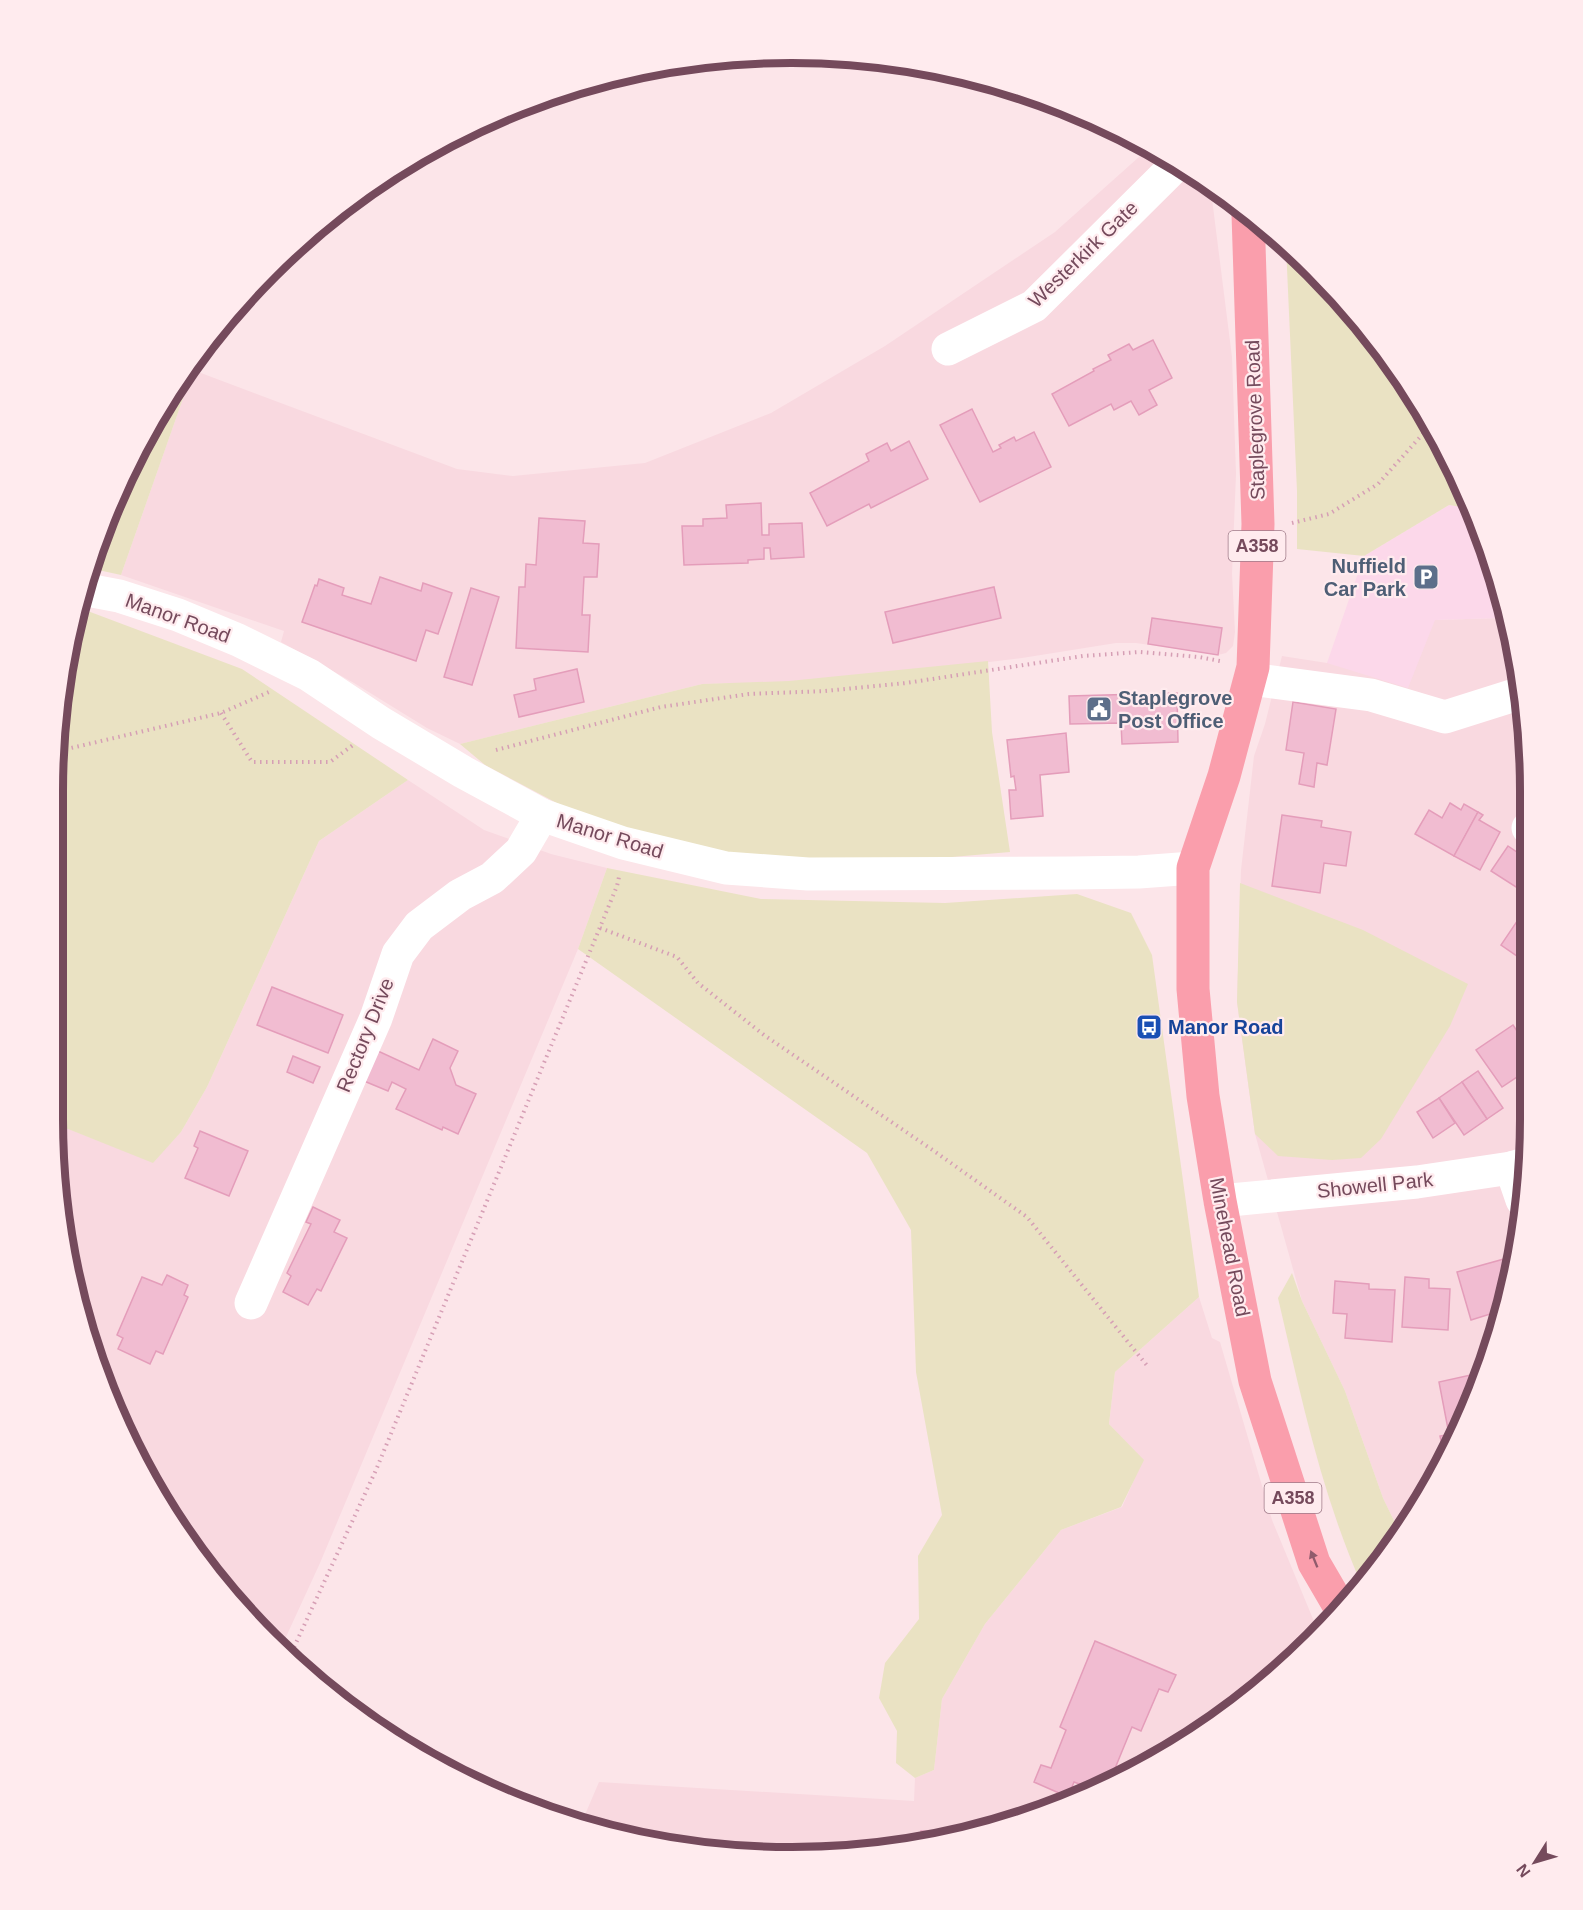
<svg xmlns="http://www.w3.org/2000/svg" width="1583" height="1910" font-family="Arial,sans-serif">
	<rect width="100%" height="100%" fill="#fce5e9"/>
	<g fill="#f9d9e0">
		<polygon points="1149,148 1202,177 1210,183 1232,357 1236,474 1232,574 1235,632 1233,646 1226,653 1218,655 1136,643 1116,643 1022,658 883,675 857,675 789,682 702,684 460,744 427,728 354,683 281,642 284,631 121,575 193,370 457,469 513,476 645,463 771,413 885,346 1055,232"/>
		<polygon points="1501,618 1511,628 1516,647 1530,791 1529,1167 1491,1356 1432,1488 1400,1533 1383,1498 1345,1391 1302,1301 1255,1134 1237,1002 1241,870 1254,756 1265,724 1282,656 1327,663 1435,620"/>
		<polygon points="408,780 484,830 551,854 607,868 578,949 320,1563 280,1650 269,1641 151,1488 78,1309 53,1123 153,1162 181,1132 207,1087 319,841"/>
		<polygon points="1199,1297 1212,1338 1220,1342 1272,1520 1318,1631 1202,1733 1075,1801 935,1843 743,1856 581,1824 599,1782 914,1801 915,1778 934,1770 942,1699 985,1624 1061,1530 1122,1507 1143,1460 1109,1424 1115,1372"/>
	</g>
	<polygon fill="#fcd8ea" points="1449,505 1474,509 1511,628 1501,618 1435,620 1408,688 1327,663 1364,556"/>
	<g fill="#eae2c3">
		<polygon points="1286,246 1314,269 1406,381 1474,509 1449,505 1364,556 1297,549 1297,491"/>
		<polygon points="187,368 193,370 121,575 89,568 109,508 177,381"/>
		<polygon points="77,607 242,669 408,780 319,841 207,1087 181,1132 153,1163 53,1123 54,743"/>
		<polygon points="988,661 992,732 1010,852 871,864 742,858 647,836 570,810 485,765 460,744 702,684 789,681"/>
		<polygon points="607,868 761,899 945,903 1077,894 1131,913 1152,955 1199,1297 1115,1372 1109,1424 1144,1460 1121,1507 1061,1530 985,1624 942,1699 934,1770 915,1778 896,1763 897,1731 879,1698 885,1663 919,1619 918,1556 942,1515 916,1372 911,1230 867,1153 578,949"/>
		<polygon points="1240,883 1363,930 1468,984 1450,1026 1381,1139 1361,1158 1332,1160 1278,1156 1255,1134 1237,1002"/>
		<path d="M 1292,1273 L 1302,1301 L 1345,1391 L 1383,1498 L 1400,1533 L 1362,1585 C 1322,1497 1300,1392 1278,1298 Z"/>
	</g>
	<g fill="#f1bcd1" stroke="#e49dba" stroke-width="1.5">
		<polygon points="1153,340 1172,378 1149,390 1157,405 1139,415 1131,401 1114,410 1111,404 1069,426 1052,394 1094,371 1093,369 1111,360 1108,355 1129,344 1133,350"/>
		<polygon points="972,409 993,452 1001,448 999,445 1014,437 1016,441 1034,432 1051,467 980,502 940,425"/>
		<polygon points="909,441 928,479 871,508 869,504 827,526 810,493 869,461 866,454 887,443 891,451"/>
		<polygon points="761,503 762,535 769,535 769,524 802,523 804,557 771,559 770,548 764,548 764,559 748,560 748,563 684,565 682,526 703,526 703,519 727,518 726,505"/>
		<polygon points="539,518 585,521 583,543 599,544 597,577 584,577 582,615 590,615 588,652 516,648 519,587 525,587 526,564 536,565"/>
		<polygon points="380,577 421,591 423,583 452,593 438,634 426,630 416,661 302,622 315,585 317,586 319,579 344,588 342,595 371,604"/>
		<polygon points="994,587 1001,618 893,643 885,612"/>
		<polygon points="471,588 499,597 472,685 444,677"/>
		<polygon points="1152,618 1222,628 1218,655 1148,644"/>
		<polygon points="577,669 584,702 519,717 514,695 536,690 534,679"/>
		<polygon points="1177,693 1178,742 1122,744 1121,723 1070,724 1069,696"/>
		<polygon points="1293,702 1336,709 1327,765 1317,763 1314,787 1299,784 1304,753 1286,750"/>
		<polygon points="1066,733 1069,772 1040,775 1043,816 1011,819 1009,790 1016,790 1014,776 1011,777 1007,740"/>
		<polygon points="1450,803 1461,810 1464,804 1478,812 1454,856 1415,834 1429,810 1442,818"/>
		<polygon points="1478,812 1483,815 1479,820 1500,832 1480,870 1454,856"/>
		<polygon points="1282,815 1322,821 1321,827 1351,832 1346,866 1324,863 1320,893 1272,886"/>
		<polygon points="1508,846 1530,861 1530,867 1516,887 1491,871"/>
		<polygon points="1526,908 1530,911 1530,965 1501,945"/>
		<polygon points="272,987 343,1015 328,1053 257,1025"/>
		<polygon points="1513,1025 1529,1049 1529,1069 1502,1087 1476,1050"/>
		<polygon points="433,1039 458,1051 450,1068 456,1085 476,1094 458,1134 443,1127 442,1130 396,1109 406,1089 392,1082 388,1091 364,1081 378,1051 419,1070"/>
		<polygon points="293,1056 320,1067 313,1083 287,1072"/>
		<polygon points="1478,1071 1503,1108 1487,1119 1462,1082"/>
		<polygon points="1462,1082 1487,1119 1464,1135 1439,1098"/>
		<polygon points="1439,1098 1455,1123 1433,1138 1417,1112"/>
		<polygon points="200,1131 248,1151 229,1196 185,1178 198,1148 194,1146"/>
		<polygon points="313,1207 340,1220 334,1232 347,1238 321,1291 317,1289 308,1305 283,1292 291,1276 287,1273 311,1224 306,1222"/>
		<polygon points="1504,1259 1506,1265 1510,1264 1500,1311 1471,1320 1457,1272"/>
		<polygon points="167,1275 188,1285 184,1295 188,1297 163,1354 156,1351 150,1364 118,1349 123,1338 117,1335 142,1277 162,1285"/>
		<polygon points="1405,1277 1429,1279 1429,1288 1450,1289 1448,1330 1402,1327"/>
		<polygon points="1335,1281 1369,1284 1369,1289 1395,1290 1392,1342 1345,1338 1347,1314 1333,1313"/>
		<polygon points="1484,1372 1459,1426 1448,1429 1439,1382"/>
		<polygon points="1457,1433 1445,1458 1440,1436"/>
		<polygon points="1095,1641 1176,1675 1168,1692 1159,1689 1141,1731 1132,1727 1109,1783 1095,1790 1074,1782 1068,1797 1034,1782 1041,1765 1051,1768 1066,1730 1060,1727"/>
		<polygon points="921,1831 969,1833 935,1843 920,1844"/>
	</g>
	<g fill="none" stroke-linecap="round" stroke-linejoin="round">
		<g stroke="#d69fb5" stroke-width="4" stroke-dasharray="1.5 4.5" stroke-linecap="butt">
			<polyline points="1292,523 1329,514 1378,484 1430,426"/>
			<polyline points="221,713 252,762 330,762 353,745"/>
			<polyline points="496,750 661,707 749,694 825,691 906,683 1083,656 1140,652 1199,657 1220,661"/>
			<polyline points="54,752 221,713 269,692"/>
			<polyline points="600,928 677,957 698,983 764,1035 934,1151 1027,1217 1149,1368"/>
			<polyline points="289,1658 376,1470 617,886 619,877"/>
		</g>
		<g stroke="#fff" stroke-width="33">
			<polyline points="948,349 1034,306 1177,164"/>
			<polyline points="82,589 119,596 178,615 238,640 309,675 381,723 463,772 542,815 623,843 726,868 808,874 1071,873 1139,872 1193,868"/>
			<polyline points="1250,679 1371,695 1445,717 1521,693"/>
			<polyline points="1528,828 1530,830"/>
			<polyline points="1511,1168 1522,1200"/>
			<polyline points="1220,1201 1417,1182 1511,1168 1529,1163"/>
			<polyline points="251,1303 376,1018 398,954 419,926 460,895 492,878 521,851 542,815"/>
		</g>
		<polyline stroke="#fa9eac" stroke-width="33" points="1248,214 1258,524 1253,667 1224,776 1193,868 1193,989 1203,1096 1220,1201 1255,1381 1314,1563 1342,1611"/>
	</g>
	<defs><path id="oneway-solid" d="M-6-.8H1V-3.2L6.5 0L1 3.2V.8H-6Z" transform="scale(1.5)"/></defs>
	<use fill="#905b6c" href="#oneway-solid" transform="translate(1314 1559) rotate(-112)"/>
	<defs>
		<g id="parking-square" transform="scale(1.35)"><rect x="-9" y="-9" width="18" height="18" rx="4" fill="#5c6f8a" stroke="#ffebee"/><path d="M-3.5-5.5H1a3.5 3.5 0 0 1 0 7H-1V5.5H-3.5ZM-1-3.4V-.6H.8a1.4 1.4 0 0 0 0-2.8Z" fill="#fff"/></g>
		<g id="civic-square" transform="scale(1.35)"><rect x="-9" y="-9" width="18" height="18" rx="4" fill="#5c6f8a" stroke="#ffebee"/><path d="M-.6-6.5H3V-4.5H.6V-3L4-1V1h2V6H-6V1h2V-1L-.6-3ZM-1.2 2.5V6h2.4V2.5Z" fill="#fff"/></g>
		<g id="bus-square" transform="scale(1.35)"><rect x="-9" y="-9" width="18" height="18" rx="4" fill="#1a4fb4" stroke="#ffebee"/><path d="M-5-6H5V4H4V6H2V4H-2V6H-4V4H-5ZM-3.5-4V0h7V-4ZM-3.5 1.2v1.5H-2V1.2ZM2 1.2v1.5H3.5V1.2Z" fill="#fff"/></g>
	</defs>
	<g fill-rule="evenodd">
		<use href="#parking-square" x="1426" y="577"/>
		<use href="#civic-square" x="1099" y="709"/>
		<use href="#bus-square" x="1149" y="1027"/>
	</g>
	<g text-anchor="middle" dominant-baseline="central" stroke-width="4.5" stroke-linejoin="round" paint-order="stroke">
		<g fill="#ffebee" stroke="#9e7a88" stroke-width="1.5">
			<rect x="1228.5" y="531" width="57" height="30" rx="4.5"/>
			<rect x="1264.5" y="1483" width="57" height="30" rx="4.5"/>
		</g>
		<g font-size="18" font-weight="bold" fill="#754a5c">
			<text x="1257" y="546">A358</text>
			<text x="1293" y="1498">A358</text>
		</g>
		<g font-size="20" fill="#754a5c" stroke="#ffebee">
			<text transform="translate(1083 254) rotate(-44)">Westerkirk Gate</text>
			<text transform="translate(1255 420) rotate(-92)">Staplegrove Road</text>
			<text transform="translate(178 618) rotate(20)">Manor Road</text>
			<text transform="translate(610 836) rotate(17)">Manor Road</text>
			<text transform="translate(365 1035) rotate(-68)">Rectory Drive</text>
			<text transform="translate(1375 1185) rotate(-6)">Showell Park</text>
			<text transform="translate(1230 1247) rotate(79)">Minehead Road</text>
		</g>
		<g font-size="20" font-weight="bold" fill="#4e5e75" stroke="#ffebee" text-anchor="end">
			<text x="1406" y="566">Nuffield<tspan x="1406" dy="23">Car Park</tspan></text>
			<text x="1118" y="698" text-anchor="start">Staplegrove<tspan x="1118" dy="23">Post Office</tspan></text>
		</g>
		<g font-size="20" font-weight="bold" fill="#164399" stroke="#ffebee" text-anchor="start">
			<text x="1168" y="1027">Manor Road</text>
		</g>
	</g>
	<path d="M0 0H1583V1910H0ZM791 63H792A728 728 0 0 1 1520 791V1119A728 728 0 0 1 792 1847H791A728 728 0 0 1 63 1119V791A728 728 0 0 1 791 63Z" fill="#ffebee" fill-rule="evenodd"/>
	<path fill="none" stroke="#754a5c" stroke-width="8" d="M791 63H792A728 728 0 0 1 1520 791V1119A728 728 0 0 1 792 1847H791A728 728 0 0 1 63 1119V791A728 728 0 0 1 791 63Z"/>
	<g transform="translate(1535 1862) rotate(233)" stroke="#ffebee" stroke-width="4.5" paint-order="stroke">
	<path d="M0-4.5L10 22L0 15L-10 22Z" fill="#754a5c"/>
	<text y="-9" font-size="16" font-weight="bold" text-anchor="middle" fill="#754a5c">N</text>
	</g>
</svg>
